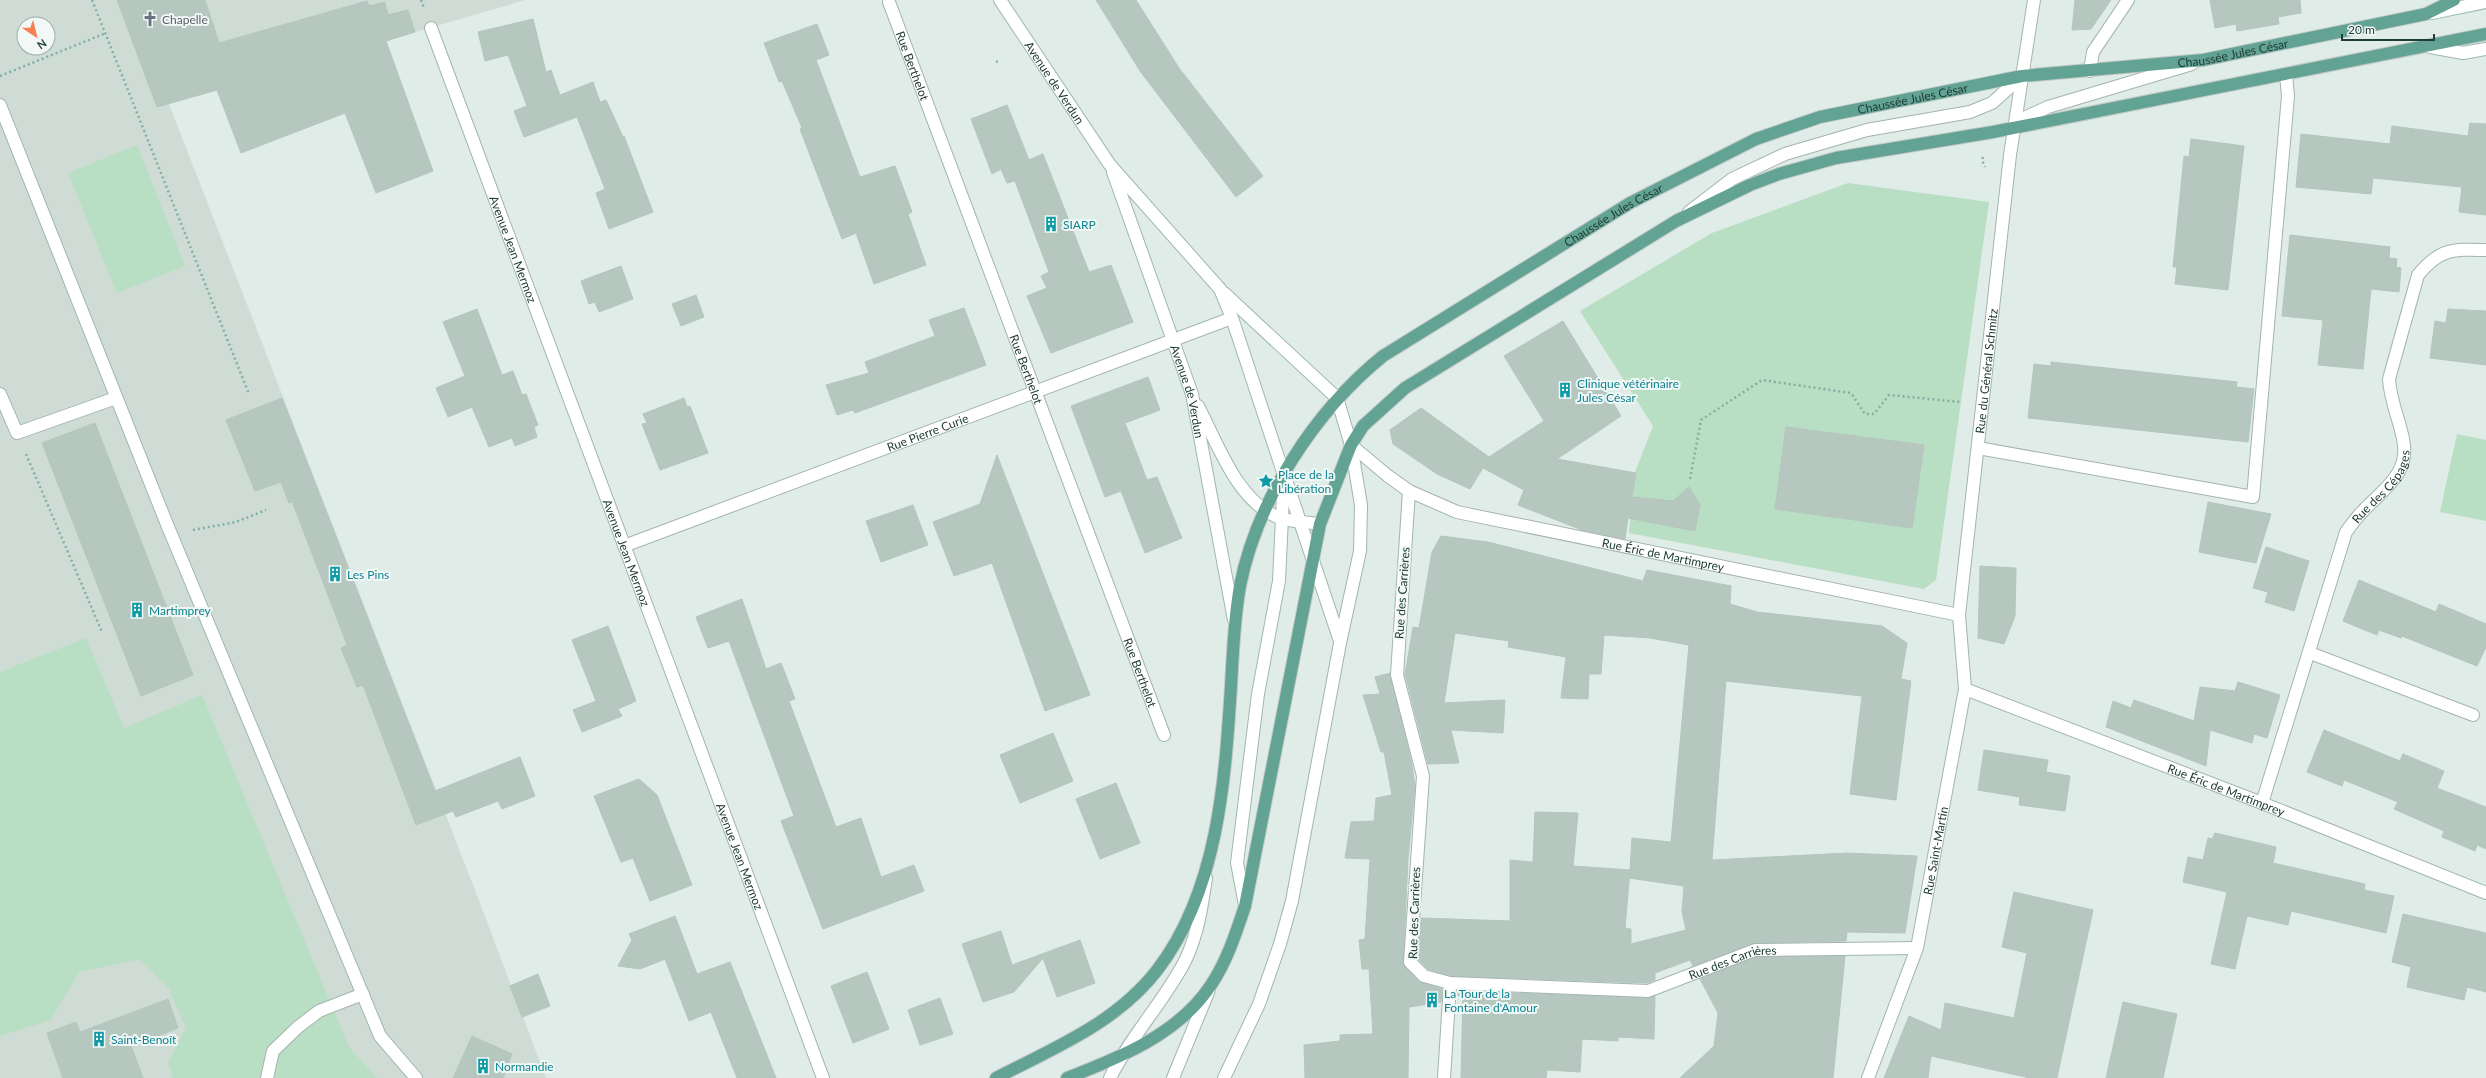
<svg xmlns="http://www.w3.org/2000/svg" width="2486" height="1078" font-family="Lato,sans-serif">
	<rect width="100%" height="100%" fill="#e0ece7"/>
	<path fill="#cfdcd6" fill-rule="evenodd" d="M 0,0 L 525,0 L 169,104 L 475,890 L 546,1078 L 0,1078 ZM 24,24 L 48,24 L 48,48 L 24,48 Z"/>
	<g fill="#b8dec3">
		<polygon points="137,145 185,266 117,293 68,173"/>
		<polygon points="1848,183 1989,202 1936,580 1924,589 1629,533 1635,472 1653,426 1580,311 1712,233"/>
		<polygon points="2457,434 2486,440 2486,521 2440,512"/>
		<polygon points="86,638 124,728 202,695 349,1047 377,1078 173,1078 168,1063 186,1028 169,989 140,959 79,972 51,1020 0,1036 0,672"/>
	</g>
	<g fill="#b6c7c0" stroke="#b3c6be" fill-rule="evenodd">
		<polygon points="117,0 205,0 219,43 367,1 369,6 385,2 388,15 408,10 415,32 386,41 433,171 376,193 345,113 241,153 217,90 157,107"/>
		<polygon points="1096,0 1136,0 1179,68 1263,176 1236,197 1140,71"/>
		<polygon points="2075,0 2111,0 2091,29 2072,30"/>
		<polygon points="2210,0 2300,0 2301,13 2278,17 2279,24 2237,31 2236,24 2215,28"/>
		<polygon points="533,19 546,72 551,70 560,95 593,82 600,102 606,100 623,137 624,136 653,212 609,229 596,193 605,189 577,117 524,137 514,111 527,106 508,55 485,61 478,32"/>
		<polygon points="817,24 829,55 816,60 860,177 895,166 912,212 908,214 926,265 874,284 856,233 842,239 800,129 802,128 782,81 779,82 764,43"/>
		<polygon points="1007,105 1029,160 1043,154 1089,272 1111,265 1133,322 1051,353 1027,296 1047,288 1041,276 1049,272 1015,181 1007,183 1001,169 992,174 971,119"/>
		<polygon points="2470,123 2486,124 2486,215 2459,212 2462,187 2373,178 2371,194 2296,187 2301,134 2390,144 2392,126 2468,136"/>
		<polygon points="2191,139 2244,146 2228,290 2175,284 2177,267 2173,267 2184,156 2189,157"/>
		<polygon points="2290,235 2390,247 2389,258 2397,259 2396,267 2401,268 2399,292 2371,289 2363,369 2318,365 2323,320 2282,316"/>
		<polygon points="621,266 633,299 599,312 595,302 589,304 581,281"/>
		<polygon points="696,295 704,317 681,326 672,304"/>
		<polygon points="964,308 986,365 855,413 853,410 837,415 826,385 869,373 865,362 935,336 929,320"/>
		<polygon points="477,309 502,375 513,371 522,395 526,394 538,425 534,427 537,437 515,446 512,438 489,447 472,407 448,417 436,388 465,376 443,322"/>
		<polygon points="2448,309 2486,311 2486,365 2430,358 2435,321 2446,323"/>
		<polygon points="1563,321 1621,416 1557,459 1636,473 1632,497 1673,501 1689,487 1700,505 1695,531 1628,518 1625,539 1582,530 1518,505 1524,490 1483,468 1470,489 1437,474 1393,444 1390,430 1421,408 1489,457 1544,421 1504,356"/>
		<polygon points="2051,362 2237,382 2236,387 2254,389 2248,442 2028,418 2034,364 2051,366"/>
		<polygon points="1148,377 1160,410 1125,423 1147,480 1157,477 1182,538 1145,553 1121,491 1105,497 1071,406"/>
		<polygon points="282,398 435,791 520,757 535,796 502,809 498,801 456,817 453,811 416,825 363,685 357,687 341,648 347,645 292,501 289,503 281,482 255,491 226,420"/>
		<polygon points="684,398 687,407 690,406 708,453 660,470 642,424 647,423 643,414"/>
		<polygon points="95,423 193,675 141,696 42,443"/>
		<polygon points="1786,427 1924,445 1912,528 1775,509"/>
		<polygon points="997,455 1090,695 1045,711 992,563 954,576 933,522 980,504"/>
		<polygon points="2208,502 2271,514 2256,563 2199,552"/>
		<polygon points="913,505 928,545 881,562 866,521"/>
		<path d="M 1441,536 L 1488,542 L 1643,581 L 1647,570 L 1731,586 L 1730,604 L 1757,612 L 1882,626 L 1907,643 L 1901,679 L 1911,681 L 1896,800 L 1850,794 L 1862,696 L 1726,681 L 1712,860 L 1847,853 L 1917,856 L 1905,933 L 1847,932 L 1846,941 L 1753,943 L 1693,966 L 1690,960 L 1655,973 L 1655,980 L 1647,983 L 1451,976 L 1428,969 L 1418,959 L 1421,918 L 1510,921 L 1510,860 L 1533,862 L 1535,812 L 1578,813 L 1573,866 L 1630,870 L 1632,838 L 1671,842 L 1689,645 L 1650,638 L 1604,635 L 1601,674 L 1589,674 L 1588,699 L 1561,698 L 1566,657 L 1508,647 L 1509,641 L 1455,633 L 1444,703 L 1505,700 L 1503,733 L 1451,730 L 1459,763 L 1428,764 L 1405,674 L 1413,627 L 1419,628 L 1432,552 ZM 1630,870 L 1629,878 L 1684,886 L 1682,911 L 1686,930 L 1631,944 L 1631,929 L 1625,928 Z"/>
		<polygon points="2266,547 2309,561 2294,611 2265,602 2268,592 2253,588"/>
		<polygon points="1980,566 2016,568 2015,616 2004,644 1978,638"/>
		<polygon points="2359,580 2436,612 2439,604 2486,624 2486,647 2477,666 2402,636 2401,638 2379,630 2377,635 2343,621"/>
		<polygon points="742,599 766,669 781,663 795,699 789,701 836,827 861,818 881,877 914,865 924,891 823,929 781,821 794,816 729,641 708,648 696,617"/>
		<polygon points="608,626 636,701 618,709 622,716 582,732 573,710 596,701 572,640"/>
		<polygon points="1390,673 1412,765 1415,786 1408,859 1403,964 1419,982 1442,989 1441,1002 1409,1007 1408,1078 1305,1078 1304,1045 1340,1041 1340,1035 1373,1034 1369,969 1362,969 1359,940 1365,939 1370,859 1345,858 1351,822 1374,821 1376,798 1392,795 1384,752 1381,752 1363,695 1380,694 1375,677"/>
		<polygon points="2238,682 2280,695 2267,738 2254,734 2252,743 2210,730 2206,766 2106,727 2113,701 2131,708 2134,700 2194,721 2200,687 2235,691"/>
		<polygon points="2324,730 2400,761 2403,754 2444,771 2437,788 2486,807 2486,849 2477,845 2475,851 2442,837 2444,831 2394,809 2398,802 2344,780 2342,786 2307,772"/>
		<polygon points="1053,733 1073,781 1020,803 1000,755"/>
		<polygon points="1984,750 2048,760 2046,772 2070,776 2065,811 2019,805 2020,797 1978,790"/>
		<polygon points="639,779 657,795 692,885 650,901 633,858 621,862 594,796"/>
		<polygon points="1116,783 1140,843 1100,859 1076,799"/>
		<polygon points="2215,833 2276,847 2273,863 2365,884 2364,890 2394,896 2386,933 2291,911 2288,925 2247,916 2235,969 2211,964 2227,892 2183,882 2188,857 2203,860 2208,838 2212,839"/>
		<polygon points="2014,892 2093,910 2057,1078 2030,1078 1931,1056 1928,1078 1884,1078 1909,1016 1941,1030 1945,1003 2014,1018 2027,953 2002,947"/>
		<polygon points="2403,914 2486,933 2486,992 2467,987 2464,1000 2407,987 2411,967 2392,962"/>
		<polygon points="675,916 697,974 730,962 776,1078 737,1078 711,1012 689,1021 665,959 640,969 618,966 632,940 629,934"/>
		<polygon points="1001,931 1012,965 1080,940 1095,983 1057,997 1043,958 1014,992 983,1002 962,944"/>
		<polygon points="1845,956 1833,1078 1680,1078 1714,1046 1718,1013 1700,979 1756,957"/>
		<polygon points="867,972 889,1029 853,1043 831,986"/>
		<polygon points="538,974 550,1006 522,1017 510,986"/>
		<polygon points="1457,991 1648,998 1655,996 1654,1039 1618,1037 1618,1041 1582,1039 1580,1072 1547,1070 1546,1078 1461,1078 1463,994 1457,996"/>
		<polygon points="940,998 953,1034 920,1045 908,1010"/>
		<polygon points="168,999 178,1028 131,1046 143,1078 63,1078 47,1033 76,1022 80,1032"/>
		<polygon points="2123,1002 2177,1014 2163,1078 2106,1078"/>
		<polygon points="472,1036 512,1054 503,1078 453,1078"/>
	</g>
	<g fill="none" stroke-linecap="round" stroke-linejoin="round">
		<g stroke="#a3b4ae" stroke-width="14">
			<g id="service">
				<polyline points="2090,71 2093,52 2128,0"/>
				<polyline points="0,105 166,522 380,1036 416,1078"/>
				<polyline points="0,394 17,433 116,398"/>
				<polyline points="1978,448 2253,497 2288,96 2286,75"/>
				<polyline points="1285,477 1340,641"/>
				<polyline points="267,1078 273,1051 298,1027 319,1011 363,994"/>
				<polyline points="1224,1078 1259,1004 1280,944 1292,901 1340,643 1360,551 1361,505 1351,445"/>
			</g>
		</g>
		<g stroke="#a3b4ae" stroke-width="14">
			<g id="minor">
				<path id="s1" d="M 889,2 L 1164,735"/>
				<path id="s2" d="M 431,28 L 823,1078"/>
				<polyline points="2014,128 2024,118 2048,107 2192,64"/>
				<polyline points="1689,212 1732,179 1785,154 1867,130 1970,112 1992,103 2022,76"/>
				<path id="s3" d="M 1351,445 L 1388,476 L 1409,491 L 1457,512 L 1959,615"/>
				<path id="s4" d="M 1409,491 L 1397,675 L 1423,776 L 1410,962 L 1424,976 L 1450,983 L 1648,991 L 1755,950 L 1917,948"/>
				<path id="s5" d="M 624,546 L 1232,318"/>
				<polyline points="2310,653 2473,715"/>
				<path id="s6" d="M 1965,689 L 2262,803 L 2486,893"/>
				<path id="s7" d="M 2262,803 L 2346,532 C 2351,525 2356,518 2362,512 C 2382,490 2411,474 2403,439 C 2399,418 2390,400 2389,379 L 2418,275 C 2440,248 2453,249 2486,250"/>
				<path d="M 1110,1078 C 1131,1035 1165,1001 1186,959 C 1198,933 1202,906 1206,878"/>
				<polyline points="1173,1078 1209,990"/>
				<polyline points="1444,1078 1450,983"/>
				<path id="s8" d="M 1868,1078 L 1917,948 L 1965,689 L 1959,615 L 2010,155 L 2034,0"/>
			</g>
		</g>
		<g stroke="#9eb8af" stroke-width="14">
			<g id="secondary">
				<path id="s9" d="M 1000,0 L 1110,165 L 1220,289 L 1232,318 L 1284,475 L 1279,581 L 1258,694 L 1237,863 L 1245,905"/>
				<polyline points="2432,13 2486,2"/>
				<polyline points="2430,47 2463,53 2486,49"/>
				<path id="s10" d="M 1113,172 L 1192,394 L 1234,620"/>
				<polyline points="1224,293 1337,398 1351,445"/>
				<path d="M 1198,406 C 1218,444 1237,502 1280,518 C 1292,522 1308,522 1320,524"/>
			</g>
		</g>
		<g stroke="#c1c9c7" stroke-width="14">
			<g id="primary">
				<path id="s11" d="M 996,1078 C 1054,1048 1117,1023 1158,969 C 1218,890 1225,781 1231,686 C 1233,652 1234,619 1240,586 C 1257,500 1315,411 1383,356 L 1630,203 L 1756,139 L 1820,117 L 2022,76 L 2203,60 L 2426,14 L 2454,0"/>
				<path d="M 1067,1078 C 1119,1058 1179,1034 1211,985 C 1227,961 1236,933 1245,906 L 1320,524 L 1351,445 L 1363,426 L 1405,388 L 1676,221 L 1750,185 L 1779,174 L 1836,158 L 1993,132 L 2486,34"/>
			</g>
		</g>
		<g stroke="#80b0a2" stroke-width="2.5" stroke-dasharray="2 3" stroke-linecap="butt">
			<polyline points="92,0 249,394"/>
			<polyline points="421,0 424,8"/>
			<polyline points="996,62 1000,60"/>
			<polyline points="0,76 106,33"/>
			<polyline points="1983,157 1982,160 1985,167"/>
			<polyline points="26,454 102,632"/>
			<polyline points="1690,479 1701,420 1762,380 1851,393 1865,414 1874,414 1889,395 1960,402"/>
			<polyline points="193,530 236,522 266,510"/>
		</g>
		<use href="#service" stroke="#fff" stroke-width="12"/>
		<use href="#minor" stroke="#fff" stroke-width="12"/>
		<use href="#secondary" stroke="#fff" stroke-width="12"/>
		<use href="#primary" stroke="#63a394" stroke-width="12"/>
	</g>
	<defs>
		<g id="church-bare" transform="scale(1.2)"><path d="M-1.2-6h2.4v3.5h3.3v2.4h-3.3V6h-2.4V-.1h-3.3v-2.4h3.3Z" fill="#6b7280" stroke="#f1f8f5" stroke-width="2.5" paint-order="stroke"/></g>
		<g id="building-bare" transform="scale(1.2)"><path d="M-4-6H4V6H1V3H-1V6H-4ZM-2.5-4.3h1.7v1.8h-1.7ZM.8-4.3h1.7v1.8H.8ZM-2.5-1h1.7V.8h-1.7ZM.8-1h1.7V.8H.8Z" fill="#0f9aa8" stroke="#f1f8f5" stroke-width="2.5" paint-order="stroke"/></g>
		<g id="sight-bare" transform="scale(1.2)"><path d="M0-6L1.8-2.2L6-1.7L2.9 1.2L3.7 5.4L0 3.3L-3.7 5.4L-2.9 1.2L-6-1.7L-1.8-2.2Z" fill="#0f9aa8" stroke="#f1f8f5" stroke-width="2.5" paint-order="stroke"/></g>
	</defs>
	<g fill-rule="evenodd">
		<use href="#church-bare" x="150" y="19"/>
		<use href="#building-bare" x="1051" y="224"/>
		<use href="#building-bare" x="1565" y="390"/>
		<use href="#sight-bare" x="1266" y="481"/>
		<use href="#building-bare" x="335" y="574"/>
		<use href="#building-bare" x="137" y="610"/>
		<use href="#building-bare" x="1432" y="1000"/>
		<use href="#building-bare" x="99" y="1039"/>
		<use href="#building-bare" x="483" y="1066"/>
	</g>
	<g text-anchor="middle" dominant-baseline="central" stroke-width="4" stroke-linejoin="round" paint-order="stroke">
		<g font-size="12" fill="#5b616d" stroke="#f1f8f5" text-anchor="start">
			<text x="162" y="19">Chapelle</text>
		</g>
		<g font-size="12" fill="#203d36" stroke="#f1f8f5">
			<text stroke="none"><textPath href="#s11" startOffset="1788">Chaussée Jules César</textPath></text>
			<text stroke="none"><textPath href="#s1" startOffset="68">Rue Berthelot</textPath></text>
			<text stroke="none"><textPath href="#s9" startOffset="99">Avenue de Verdun</textPath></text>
			<text stroke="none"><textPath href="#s11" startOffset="1464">Chaussée Jules César</textPath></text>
			<text stroke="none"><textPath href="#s11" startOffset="1140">Chaussée Jules César</textPath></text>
			<text stroke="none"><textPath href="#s2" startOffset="236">Avenue Jean Mermoz</textPath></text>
			<text stroke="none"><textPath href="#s1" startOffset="392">Rue Berthelot</textPath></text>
			<text stroke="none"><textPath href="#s8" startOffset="722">Rue du Général Schmitz</textPath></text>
			<text stroke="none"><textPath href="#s10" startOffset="232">Avenue de Verdun</textPath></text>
			<text stroke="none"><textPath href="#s5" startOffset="324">Rue Pierre Curie</textPath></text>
			<text stroke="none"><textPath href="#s7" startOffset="342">Rue des Cépages</textPath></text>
			<text stroke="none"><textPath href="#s2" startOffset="560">Avenue Jean Mermoz</textPath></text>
			<text stroke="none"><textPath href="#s3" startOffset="337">Rue Éric de Martimprey</textPath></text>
			<text transform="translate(1402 593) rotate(-86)">Rue des Carrières</text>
			<text stroke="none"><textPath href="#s1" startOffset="716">Rue Berthelot</textPath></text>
			<text stroke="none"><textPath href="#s6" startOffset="280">Rue Éric de Martimprey</textPath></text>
			<text stroke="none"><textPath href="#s8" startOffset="238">Rue Saint-Martin</textPath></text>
			<text stroke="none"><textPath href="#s2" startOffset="884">Avenue Jean Mermoz</textPath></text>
			<text transform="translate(1414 913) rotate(-88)">Rue des Carrières</text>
			<text stroke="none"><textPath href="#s4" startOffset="810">Rue des Carrières</textPath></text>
		</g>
		<g font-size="12" fill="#0d838f" stroke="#f1f8f5" text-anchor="start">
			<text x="1063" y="224">SIARP</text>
			<text x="1577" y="383">Clinique vétérinaire<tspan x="1577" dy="14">Jules César</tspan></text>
			<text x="1278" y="474">Place de la<tspan x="1278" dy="14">Libération</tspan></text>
			<text x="347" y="574">Les Pins</text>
			<text x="149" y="610">Martimprey</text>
			<text x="1444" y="993">La Tour de la<tspan x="1444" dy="14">Fontaine d'Amour</tspan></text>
			<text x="111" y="1039">Saint-Benoît</text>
			<text x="495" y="1066">Normandie</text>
		</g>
	</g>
	<g transform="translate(36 36) rotate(145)"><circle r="19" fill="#f1f8f5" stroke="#9dada9"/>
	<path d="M0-3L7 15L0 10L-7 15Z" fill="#f67f54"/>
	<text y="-6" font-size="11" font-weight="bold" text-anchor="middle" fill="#203d36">N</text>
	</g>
	<path d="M2342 34v6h92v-6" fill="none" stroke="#203d36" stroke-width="2"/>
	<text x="2348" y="34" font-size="12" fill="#203d36" stroke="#f1f8f5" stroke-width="3" paint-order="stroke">20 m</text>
</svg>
